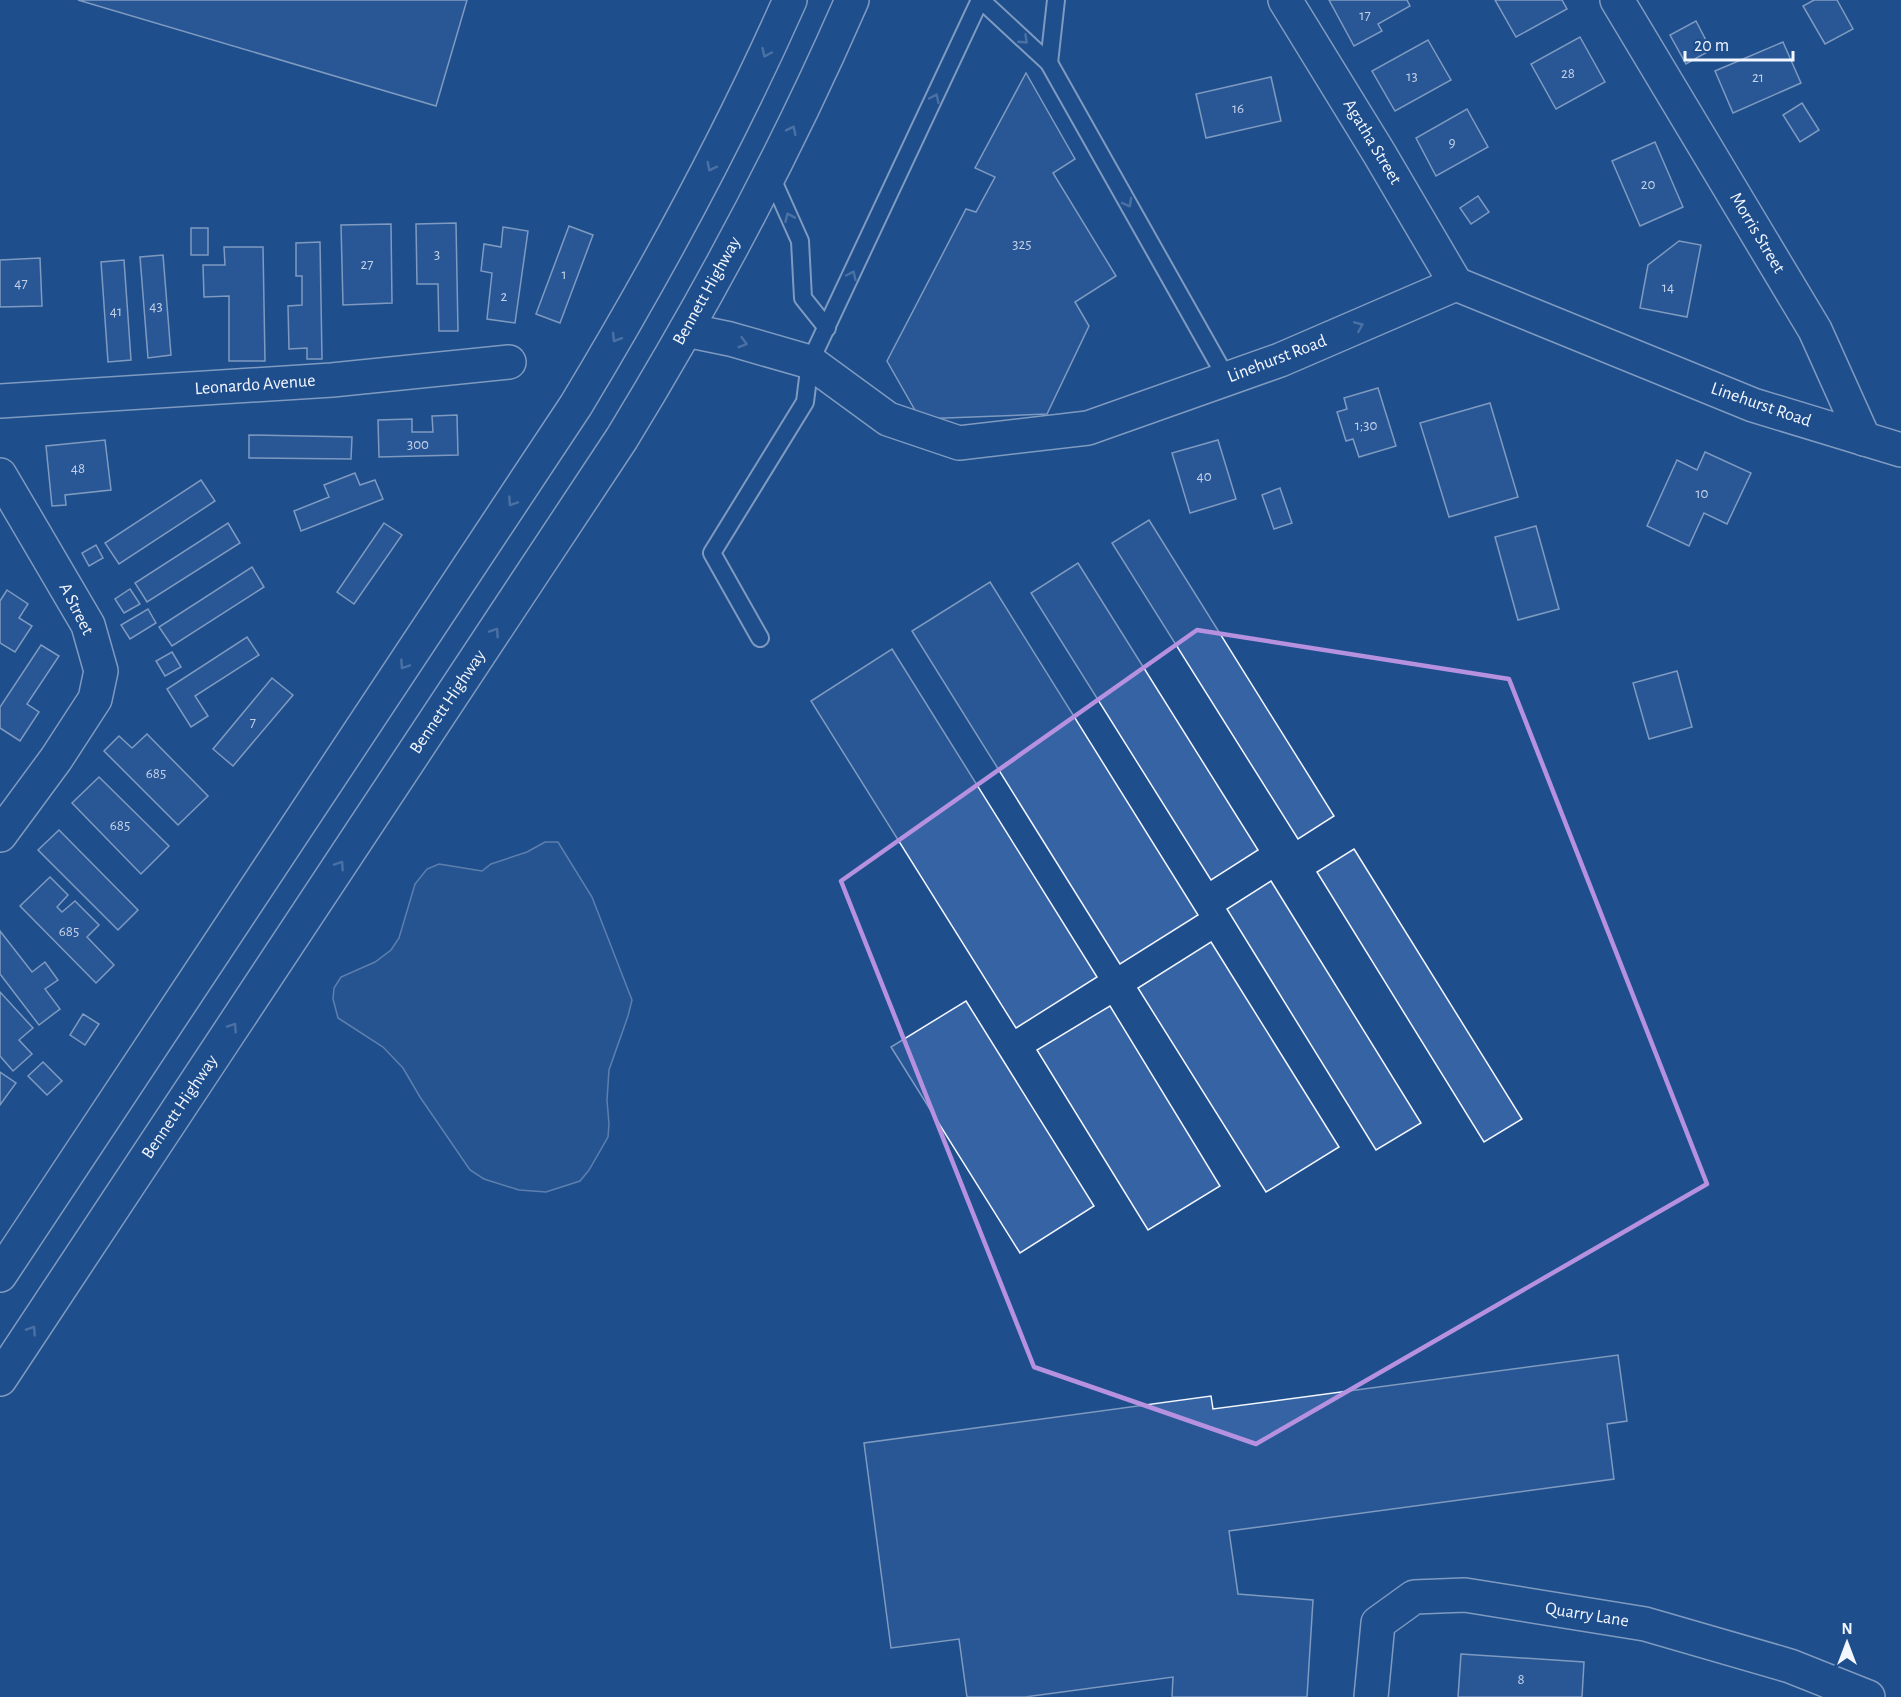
<svg xmlns="http://www.w3.org/2000/svg" width="1901" height="1697" font-family="'Alegreya Sans',sans-serif">
	<rect width="100%" height="100%" fill="#1f4e8c"/>
	<polygon fill="#305b95" stroke="#a8bbd7" stroke-width="1.5" points="545,842 558,842 592,897 632,1000 628,1016 609,1070 607,1100 609,1124 608,1137 589,1170 580,1181 546,1192 519,1190 484,1179 470,1170 420,1097 403,1068 383,1047 338,1018 333,999 334,988 341,977 375,962 391,950 399,938 415,884 427,869 439,864 482,871 491,864 527,852"/>
	<g fill="#3563a3" stroke="#f2f6ff" stroke-width="1.5">
		<polygon points="78,0 467,0 436,106"/>
		<polygon points="1329,0 1407,0 1410,6 1378,24 1382,31 1354,46"/>
		<polygon points="1495,0 1562,0 1567,9 1516,37"/>
		<polygon points="1814,0 1837,0 1853,29 1825,44 1803,6"/>
		<polygon points="1696,21 1711,50 1686,64 1670,35"/>
		<polygon points="1580,37 1605,82 1556,109 1531,64"/>
		<polygon points="1428,40 1451,80 1395,111 1372,71"/>
		<polygon points="1783,42 1801,83 1733,113 1715,71"/>
		<polygon points="1026,73 1075,159 1053,173 1116,276 1075,302 1089,326 1047,414 920,419 887,361 966,209 976,212 995,177 975,168"/>
		<polygon points="1271,77 1281,121 1206,138 1196,94"/>
		<polygon points="1802,103 1819,130 1800,142 1783,115"/>
		<polygon points="1467,109 1488,147 1436,176 1416,138"/>
		<polygon points="1655,142 1683,207 1640,226 1612,161"/>
		<polygon points="1478,196 1489,212 1471,224 1460,208"/>
		<polygon points="456,223 458,331 439,331 438,284 417,284 416,224"/>
		<polygon points="391,224 392,303 343,305 341,225"/>
		<polygon points="569,226 593,235 560,323 536,314"/>
		<polygon points="503,227 528,231 515,323 487,319 492,273 481,271 484,244 501,247"/>
		<rect x="191" y="228" width="17" height="27"/>
		<polygon points="1679,241 1701,245 1687,317 1640,308 1648,265"/>
		<polygon points="320,242 322,359 307,359 307,348 289,349 288,306 302,305 302,276 296,276 296,243"/>
		<polygon points="224,247 263,247 265,361 229,361 229,296 204,297 203,265 225,265"/>
		<polygon points="163,255 171,355 148,358 140,257"/>
		<polygon points="40,258 42,306 0,307 0,260"/>
		<polygon points="124,260 131,360 108,362 101,262"/>
		<polygon points="1378,388 1396,446 1359,457 1353,439 1346,441 1337,412 1347,409 1344,398"/>
		<polygon points="1490,403 1518,497 1449,517 1420,423"/>
		<polygon points="457,415 458,455 379,457 378,420 412,419 412,432 433,432 432,416"/>
		<polygon points="249,435 352,437 351,459 249,458"/>
		<polygon points="105,440 111,490 65,495 66,505 52,506 46,446"/>
		<polygon points="1218,440 1236,499 1190,513 1172,453"/>
		<polygon points="1705,452 1751,473 1727,524 1704,513 1689,546 1647,526 1677,460 1697,470"/>
		<polygon points="355,473 360,485 375,480 383,499 301,531 294,511 329,497 324,485"/>
		<polygon points="201,480 215,501 119,564 105,543"/>
		<polygon points="1280,488 1292,523 1274,529 1262,495"/>
		<polygon points="1149,520 1334,816 1298,839 1112,543"/>
		<polygon points="228,523 240,543 147,602 135,583"/>
		<polygon points="384,523 402,535 354,604 337,592"/>
		<polygon points="1536,526 1559,609 1518,620 1495,537"/>
		<polygon points="96,545 103,558 89,566 82,553"/>
		<polygon points="1078,563 1258,850 1211,880 1031,593"/>
		<polygon points="252,567 264,587 172,646 159,627"/>
		<polygon points="990,582 1198,915 1120,964 912,631"/>
		<polygon points="130,589 140,604 124,613 115,599"/>
		<polygon points="7,590 28,604 19,618 32,626 15,652 0,643 0,601"/>
		<polygon points="148,609 156,623 130,639 121,625"/>
		<polygon points="247,637 259,655 195,696 208,716 191,727 167,689"/>
		<polygon points="41,645 59,656 27,704 39,712 20,741 0,728 0,707"/>
		<polygon points="892,649 1097,977 1016,1028 811,701"/>
		<polygon points="172,652 181,667 165,676 156,661"/>
		<polygon points="1677,671 1692,727 1649,739 1633,683"/>
		<polygon points="272,678 293,695 233,766 213,749"/>
		<polygon points="147,734 208,796 178,825 104,751 119,736 132,748"/>
		<polygon points="99,777 169,846 141,874 72,803"/>
		<polygon points="59,830 138,910 118,930 38,850"/>
		<polygon points="1354,849 1522,1119 1484,1142 1317,872"/>
		<polygon points="50,877 68,895 57,907 62,912 75,901 99,925 87,937 114,965 96,983 20,906"/>
		<polygon points="1271,881 1421,1123 1376,1150 1227,909"/>
		<polygon points="0,931 32,972 45,962 58,980 45,989 60,1009 39,1025 0,974"/>
		<polygon points="1211,942 1339,1147 1266,1192 1138,988"/>
		<polygon points="0,992 33,1028 19,1040 32,1054 13,1071 0,1056"/>
		<polygon points="966,1001 1094,1206 1020,1253 891,1047"/>
		<polygon points="1110,1006 1220,1186 1148,1230 1037,1050"/>
		<polygon points="83,1014 99,1024 85,1045 70,1035"/>
		<polygon points="43,1062 62,1081 47,1095 28,1076"/>
		<polygon points="0,1072 16,1083 0,1105"/>
		<polygon points="1618,1355 1627,1421 1607,1424 1614,1479 1229,1531 1238,1594 1313,1600 1307,1697 1172,1697 1173,1677 1025,1697 967,1697 959,1639 891,1648 864,1443 1211,1396 1213,1409"/>
		<polygon points="1461,1654 1584,1662 1582,1697 1458,1697"/>
	</g>
	<g fill="none" stroke-linecap="round" stroke-linejoin="round">
		<g stroke="#f2f6ff" stroke-width="20">
			<g id="lane">
				<polyline points="981,0 1049,63 1227,379"/>
				<polyline points="1049,63 1056,0"/>
				<polyline points="770,174 800,241 803,298 827,328"/>
				<polyline points="760,638 712,553 805,402 810,362 980,0"/>
			</g>
		</g>
		<g stroke="#f2f6ff" stroke-width="36">
			<g id="street">
				<polyline points="1285,0 1379,153 1456,284"/>
				<polyline points="1617,0 1815,330 1864,439"/>
				<polyline points="686,330 730,339 810,362 888,419 959,443 1088,428 1280,360 1456,284 1753,405 1901,450"/>
				<polyline points="0,401 332,380 509,362"/>
				<polyline points="0,475 88,625 101,671 95,699 56,759 0,835"/>
				<polyline points="1371,1697 1378,1623 1414,1597 1465,1595 1645,1624 1790,1666 1868,1697"/>
			</g>
		</g>
		<g stroke="#f2f6ff" stroke-width="36">
			<g id="highway">
				<path d="M 0,1275 L 576,405 C 655,274 728,140 790,0"/>
				<path d="M 0,1379 L 622,438 C 708,297 786,152 852,0"/>
			</g>
		</g>
		<use href="#lane" stroke="#1f4e8c" stroke-width="16"/>
		<use href="#street" stroke="#1f4e8c" stroke-width="33"/>
		<use href="#highway" stroke="#1f4e8c" stroke-width="33"/>
	</g>
	<defs><path id="oneway-chevron" d="M-2-3.5L2.5 0L-2 3.5" fill="none" stroke-width="1.6" stroke-linecap="round" stroke-linejoin="round" transform="scale(1.5)"/></defs>
	<g stroke="#7e9ac0">
		<use href="#oneway-chevron" transform="translate(1024 40) rotate(43)"/>
		<use href="#oneway-chevron" transform="translate(766 53) rotate(115)"/>
		<use href="#oneway-chevron" transform="translate(935 98) rotate(-65)"/>
		<use href="#oneway-chevron" transform="translate(792 130) rotate(-64)"/>
		<use href="#oneway-chevron" transform="translate(711 167) rotate(117)"/>
		<use href="#oneway-chevron" transform="translate(1128 203) rotate(61)"/>
		<use href="#oneway-chevron" transform="translate(789 217) rotate(-114)"/>
		<use href="#oneway-chevron" transform="translate(852 275) rotate(-65)"/>
		<use href="#oneway-chevron" transform="translate(1359 326) rotate(-23)"/>
		<use href="#oneway-chevron" transform="translate(616 338) rotate(121)"/>
		<use href="#oneway-chevron" transform="translate(743 343) rotate(16)"/>
		<use href="#oneway-chevron" transform="translate(512 502) rotate(124)"/>
		<use href="#oneway-chevron" transform="translate(495 632) rotate(-56)"/>
		<use href="#oneway-chevron" transform="translate(404 665) rotate(124)"/>
		<use href="#oneway-chevron" transform="translate(340 865) rotate(-56)"/>
		<use href="#oneway-chevron" transform="translate(233 1027) rotate(-56)"/>
		<use href="#oneway-chevron" transform="translate(32 1330) rotate(-56)"/>
	</g>
	<path d="M0 0H1901V1697H0ZM 1197,630 L 1509,679 L 1707,1184 L 1256,1444 L 1034,1367 L 841,881 Z" fill="#1f4e8c" fill-opacity=".55" fill-rule="evenodd"/>
	<path fill="none" stroke="#b691df" stroke-width="4.5" stroke-linejoin="round" d="M 1197,630 L 1509,679 L 1707,1184 L 1256,1444 L 1034,1367 L 841,881 Z"/>
	<g text-anchor="middle" dominant-baseline="central" stroke-width="4.5" stroke-linejoin="round" paint-order="stroke">
		<g font-size="15" fill="#c3d1e8">
			<text x="1365" y="15">17</text>
			<text x="1568" y="73">28</text>
			<text x="1412" y="76">13</text>
			<text x="1758" y="77">21</text>
			<text x="1238" y="108">16</text>
			<text x="1452" y="142">9</text>
			<text x="1648" y="184">20</text>
			<text x="1022" y="244">325</text>
			<text x="437" y="254">3</text>
			<text x="367" y="264">27</text>
			<text x="564" y="274">1</text>
			<text x="21" y="283">47</text>
			<text x="1668" y="287">14</text>
			<text x="504" y="296">2</text>
			<text x="156" y="306">43</text>
			<text x="116" y="311">41</text>
			<text x="1366" y="425">1;30</text>
			<text x="418" y="444">300</text>
			<text x="78" y="468">48</text>
			<text x="1204" y="476">40</text>
			<text x="1702" y="493">10</text>
			<text x="253" y="722">7</text>
			<text x="156" y="773">685</text>
			<text x="120" y="825">685</text>
			<text x="69" y="931">685</text>
			<text x="1521" y="1679">8</text>
		</g>
		<g font-size="18" fill="#f2f6ff" stroke="#1f4e8c">
			<text transform="translate(1372 142) rotate(59)">Agatha Street</text>
			<text transform="translate(1757 233) rotate(59)">Morris Street</text>
			<text transform="translate(707 291) rotate(-61)">Bennett Highway</text>
			<text transform="translate(1277 359) rotate(-21)">Linehurst Road</text>
			<text transform="translate(255 385) rotate(-4)">Leonardo Avenue</text>
			<text transform="translate(1761 405) rotate(19)">Linehurst Road</text>
			<text transform="translate(76 609) rotate(63)">A Street</text>
			<text transform="translate(448 702) rotate(-56)">Bennett Highway</text>
			<text transform="translate(180 1107) rotate(-56)">Bennett Highway</text>
			<text transform="translate(1587 1615) rotate(9)">Quarry Lane</text>
		</g>
	</g>
	<g transform="translate(1847 1643)" stroke="#1f4e8c" stroke-width="4.5" paint-order="stroke">
	<path d="M0-4.5L10 22L0 15L-10 22Z" fill="#f2f6ff"/>
	<text y="-9" font-size="16" font-weight="bold" text-anchor="middle" fill="#f2f6ff">N</text>
	</g>
	<path d="M1685 51v9h108v-9" fill="none" stroke="#f2f6ff" stroke-width="3"/>
	<text x="1694" y="51" font-size="18" fill="#f2f6ff" stroke="#1f4e8c" stroke-width="4.5" paint-order="stroke">20 m</text>
</svg>
